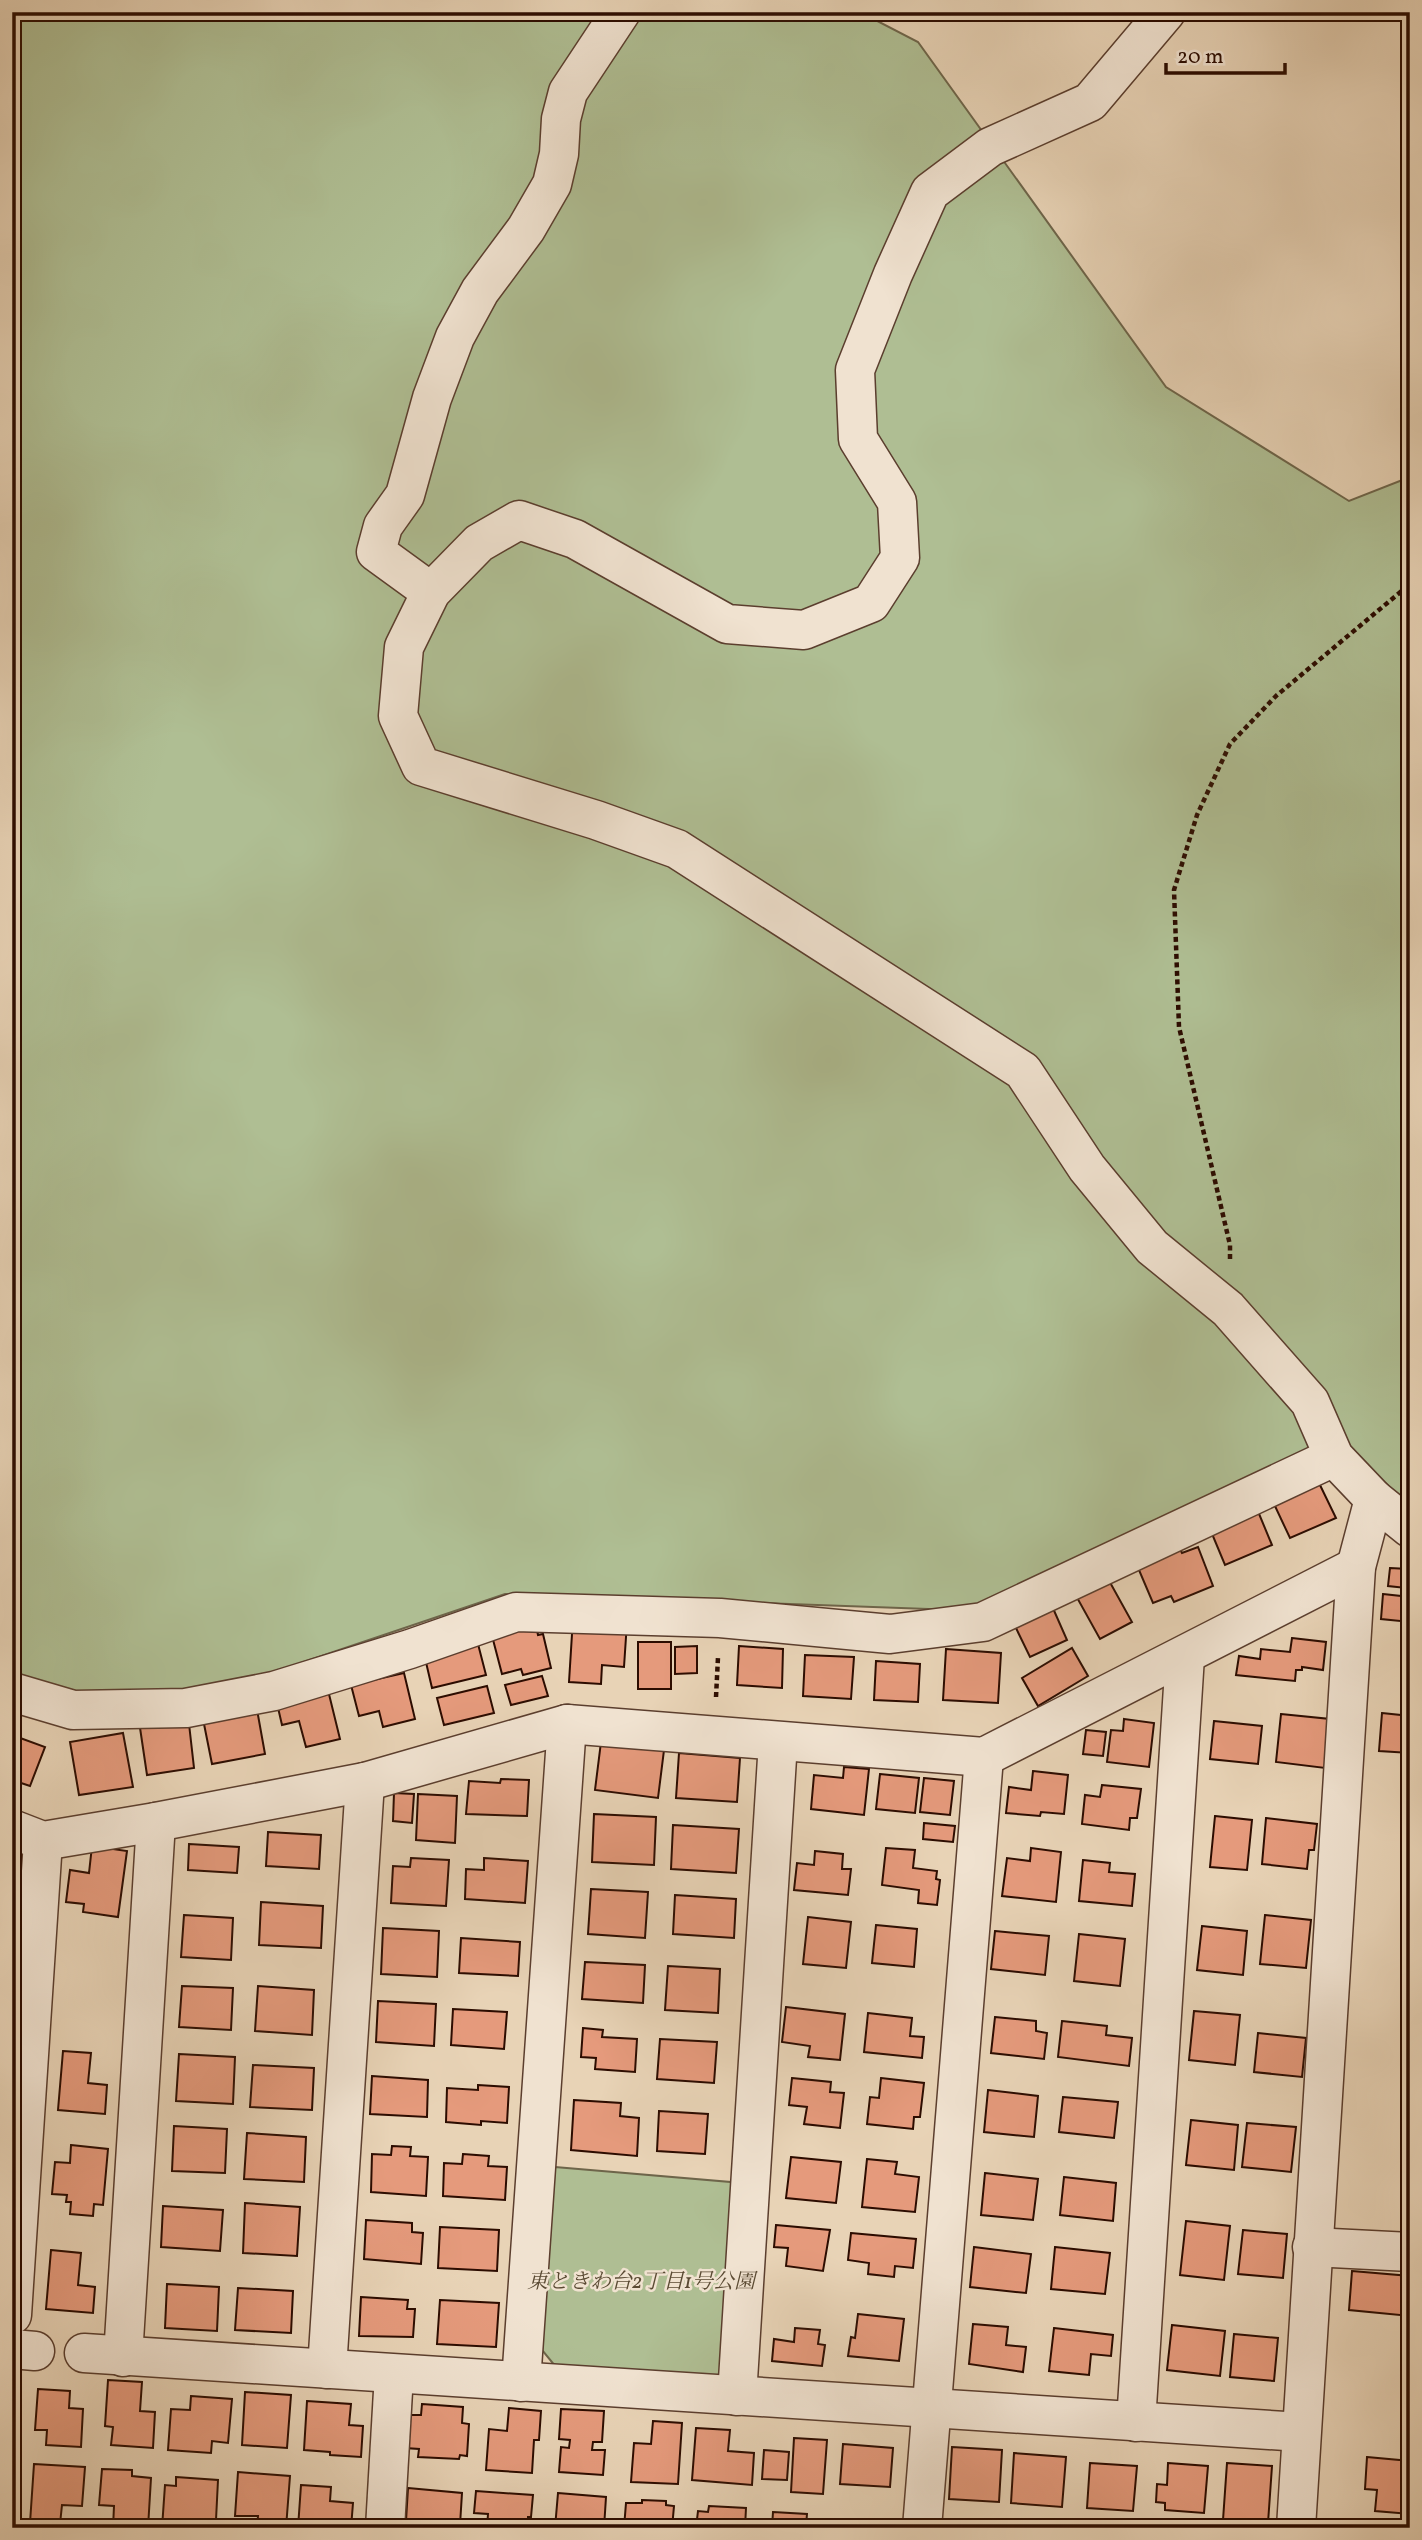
<svg xmlns="http://www.w3.org/2000/svg" width="1422" height="2540" font-family="Vollkorn,'Noto Serif JP',serif">
	<rect width="100%" height="100%" fill="#e8d3b6"/>
	<filter id="stains"><feTurbulence type="fractalNoise" baseFrequency=".00286" numOctaves="4"/><feColorMatrix values="0 0 0 0 .2 0 0 0 0 .09 0 0 0 0 .02 0 0 0 .5 -.17"/></filter>
	<radialGradient id="worn" r=".72"><stop offset=".6" stop-color="#630" stop-opacity="0"/><stop offset="1" stop-color="#630" stop-opacity=".3"/></radialGradient>
	<g fill="#afbe93" stroke="#6e654a" stroke-width="2">
		<polygon points="12,12 860,12 918,42 1166,387 1349,501 1410,477 1410,1511 1335,1443 984,1611 505,1594 274,1672 157,1696 54,1693 12,1680"/>
		<polygon points="555,2167 742,2183 730,2369 710,2386 560,2372 542,2350"/>
	</g>
	<g fill="#e59a7c" stroke="#2c0c00" stroke-width="2">
		<polygon points="1319,1483 1336,1518 1290,1538 1274,1504"/>
		<polygon points="1257,1509 1272,1545 1225,1565 1210,1529"/>
		<polygon points="1178,1545 1182,1553 1198,1547 1213,1586 1174,1602 1171,1596 1153,1603 1136,1563"/>
		<polygon points="1390,1568 1408,1569 1406,1588 1388,1586"/>
		<polygon points="1107,1577 1132,1622 1100,1639 1075,1594"/>
		<polygon points="1383,1594 1410,1597 1410,1622 1381,1619"/>
		<polygon points="1052,1606 1067,1640 1030,1657 1014,1624"/>
		<polygon points="573,1618 627,1622 624,1667 602,1665 601,1684 569,1682"/>
		<polygon points="535,1621 538,1635 543,1634 551,1668 523,1675 521,1669 502,1674 491,1632"/>
		<polygon points="1292,1638 1326,1642 1323,1670 1302,1667 1302,1670 1296,1670 1295,1681 1236,1675 1239,1656 1260,1659 1261,1649 1290,1652"/>
		<rect x="638" y="1642" width="33" height="47"/>
		<polygon points="478,1644 486,1675 432,1688 425,1658"/>
		<polygon points="697,1646 697,1673 675,1674 675,1647"/>
		<polygon points="739,1646 783,1649 782,1688 737,1685"/>
		<polygon points="1072,1648 1088,1676 1038,1706 1022,1678"/>
		<polygon points="946,1649 1001,1653 998,1703 943,1700"/>
		<polygon points="805,1655 854,1657 851,1699 803,1696"/>
		<polygon points="876,1661 920,1664 918,1702 874,1700"/>
		<polygon points="404,1673 415,1719 383,1727 379,1711 359,1716 351,1685"/>
		<polygon points="542,1676 548,1696 511,1705 505,1685"/>
		<polygon points="327,1686 340,1739 306,1747 299,1721 282,1725 276,1699"/>
		<polygon points="487,1686 494,1713 444,1725 437,1698"/>
		<polygon points="256,1704 265,1754 212,1764 202,1714"/>
		<polygon points="1382,1713 1410,1716 1410,1753 1379,1751"/>
		<polygon points="1281,1714 1330,1719 1325,1768 1276,1762"/>
		<polygon points="188,1715 194,1768 147,1775 139,1721"/>
		<polygon points="1124,1719 1154,1723 1149,1767 1107,1762 1111,1730 1123,1731"/>
		<polygon points="1214,1721 1262,1726 1258,1764 1210,1759"/>
		<polygon points="1086,1730 1106,1732 1103,1756 1083,1754"/>
		<polygon points="123,1733 133,1787 79,1795 70,1742"/>
		<polygon points="12,1735 45,1747 30,1786 12,1780"/>
		<polygon points="601,1742 664,1750 658,1798 595,1790"/>
		<polygon points="679,1753 740,1758 737,1802 676,1798"/>
		<polygon points="844,1767 869,1769 864,1815 811,1809 814,1775 843,1778"/>
		<polygon points="1033,1771 1068,1775 1064,1814 1041,1812 1040,1816 1006,1813 1009,1787 1031,1790"/>
		<polygon points="880,1774 919,1778 915,1813 876,1809"/>
		<polygon points="924,1778 954,1781 950,1815 920,1812"/>
		<polygon points="501,1779 529,1780 527,1816 466,1814 469,1781 500,1783"/>
		<polygon points="1102,1785 1141,1789 1137,1818 1130,1818 1129,1830 1082,1824 1085,1795 1100,1797"/>
		<polygon points="394,1793 414,1794 412,1823 393,1821"/>
		<polygon points="418,1794 457,1796 455,1843 416,1840"/>
		<polygon points="594,1814 656,1817 654,1865 592,1862"/>
		<polygon points="1215,1816 1252,1820 1247,1870 1210,1867"/>
		<polygon points="1266,1818 1317,1824 1314,1850 1309,1850 1307,1869 1262,1864"/>
		<polygon points="924,1823 955,1826 953,1842 923,1839"/>
		<polygon points="673,1825 739,1829 736,1873 671,1869"/>
		<polygon points="268,1832 321,1835 319,1869 266,1866"/>
		<polygon points="189,1844 239,1847 237,1873 188,1870"/>
		<polygon points="92,1846 127,1851 118,1917 83,1912 84,1904 66,1902 70,1870 89,1873"/>
		<polygon points="886,1848 915,1850 913,1868 937,1871 936,1879 940,1880 937,1905 918,1903 919,1890 882,1885"/>
		<polygon points="1031,1848 1061,1852 1056,1902 1002,1896 1007,1858 1030,1861"/>
		<polygon points="815,1851 843,1854 842,1869 851,1869 848,1895 794,1890 797,1863 814,1865"/>
		<polygon points="411,1858 449,1860 446,1906 391,1903 393,1866 410,1867"/>
		<polygon points="484,1858 528,1861 525,1903 465,1899 466,1869 484,1870"/>
		<polygon points="1083,1860 1110,1863 1109,1872 1135,1874 1132,1906 1079,1901"/>
		<polygon points="591,1889 648,1892 645,1938 588,1934"/>
		<polygon points="675,1895 736,1899 734,1938 673,1934"/>
		<polygon points="261,1902 323,1906 321,1948 259,1945"/>
		<polygon points="184,1915 233,1918 231,1960 181,1957"/>
		<polygon points="1265,1915 1311,1920 1306,1968 1260,1964"/>
		<polygon points="808,1917 851,1922 846,1968 803,1964"/>
		<polygon points="12,1919 20,1920 17,1956 12,1956"/>
		<polygon points="876,1925 917,1929 914,1967 872,1963"/>
		<polygon points="1202,1926 1247,1931 1243,1975 1197,1970"/>
		<polygon points="383,1928 439,1931 437,1977 381,1974"/>
		<polygon points="995,1931 1049,1936 1045,1975 991,1969"/>
		<polygon points="1079,1934 1125,1939 1120,1986 1074,1981"/>
		<polygon points="461,1938 520,1942 518,1976 459,1973"/>
		<polygon points="585,1962 645,1965 643,2003 582,1999"/>
		<polygon points="668,1966 720,1969 718,2013 665,2010"/>
		<polygon points="182,1986 233,1988 231,2030 179,2027"/>
		<polygon points="258,1986 314,1990 312,2035 255,2031"/>
		<polygon points="378,2001 436,2004 434,2046 376,2042"/>
		<polygon points="786,2007 845,2014 840,2060 808,2057 810,2046 782,2042"/>
		<polygon points="453,2009 507,2012 504,2049 451,2045"/>
		<polygon points="1194,2011 1240,2015 1235,2065 1189,2060"/>
		<polygon points="868,2013 912,2018 910,2036 924,2037 922,2058 864,2052"/>
		<polygon points="995,2017 1036,2021 1036,2031 1047,2033 1044,2059 991,2053"/>
		<polygon points="1062,2021 1107,2026 1106,2035 1132,2038 1129,2066 1058,2057"/>
		<polygon points="583,2028 603,2030 602,2037 637,2039 635,2072 595,2069 596,2058 581,2057"/>
		<polygon points="1258,2033 1306,2038 1302,2077 1254,2072"/>
		<polygon points="660,2039 717,2042 714,2083 657,2079"/>
		<polygon points="63,2051 91,2053 88,2083 107,2085 105,2114 58,2110"/>
		<polygon points="179,2054 235,2057 233,2104 176,2101"/>
		<polygon points="253,2065 314,2068 312,2110 250,2107"/>
		<polygon points="372,2076 428,2080 427,2117 370,2114"/>
		<polygon points="792,2078 831,2082 830,2092 844,2093 840,2128 804,2124 807,2107 789,2105"/>
		<polygon points="881,2078 924,2083 920,2117 914,2117 913,2129 867,2124 870,2097 879,2098"/>
		<polygon points="478,2085 509,2087 507,2123 481,2121 481,2125 446,2122 447,2088 478,2090"/>
		<polygon points="988,2090 1038,2096 1034,2137 984,2132"/>
		<polygon points="1063,2097 1118,2102 1114,2138 1059,2132"/>
		<polygon points="574,2100 621,2103 620,2116 639,2118 637,2156 571,2150"/>
		<polygon points="659,2111 708,2114 705,2154 657,2151"/>
		<polygon points="1191,2120 1238,2125 1234,2170 1186,2165"/>
		<polygon points="1247,2123 1296,2127 1291,2172 1242,2167"/>
		<polygon points="174,2126 227,2129 225,2173 172,2171"/>
		<polygon points="247,2133 306,2137 304,2182 244,2179"/>
		<polygon points="71,2145 108,2149 103,2205 94,2204 93,2216 70,2214 71,2202 66,2202 67,2195 52,2194 55,2162 70,2163"/>
		<polygon points="392,2146 411,2147 410,2156 428,2157 426,2196 371,2192 372,2154 391,2155"/>
		<polygon points="463,2154 489,2156 488,2166 507,2167 505,2200 443,2196 444,2163 462,2164"/>
		<polygon points="791,2157 841,2162 836,2203 786,2198"/>
		<polygon points="867,2159 897,2162 895,2174 919,2177 915,2212 862,2207"/>
		<polygon points="985,2173 1038,2179 1033,2220 981,2215"/>
		<polygon points="1064,2177 1116,2183 1113,2221 1060,2215"/>
		<polygon points="245,2203 300,2207 297,2256 243,2253"/>
		<polygon points="163,2206 223,2210 220,2251 161,2247"/>
		<polygon points="366,2220 412,2223 412,2232 423,2233 421,2264 364,2259"/>
		<polygon points="1186,2221 1230,2226 1224,2280 1180,2275"/>
		<polygon points="776,2225 830,2230 823,2271 786,2266 788,2248 774,2247"/>
		<polygon points="440,2227 499,2230 497,2271 438,2268"/>
		<polygon points="1243,2230 1287,2234 1283,2278 1238,2274"/>
		<polygon points="851,2233 916,2239 913,2268 895,2266 894,2277 868,2274 869,2263 848,2260"/>
		<polygon points="974,2247 1031,2254 1026,2293 970,2287"/>
		<polygon points="1055,2247 1110,2253 1105,2294 1051,2289"/>
		<polygon points="51,2250 81,2253 78,2285 95,2287 93,2313 46,2309"/>
		<polygon points="1352,2271 1410,2276 1410,2316 1349,2310"/>
		<polygon points="167,2284 219,2287 217,2331 165,2328"/>
		<polygon points="238,2288 293,2291 291,2333 235,2330"/>
		<polygon points="361,2297 408,2300 407,2309 415,2309 413,2337 359,2336"/>
		<polygon points="440,2300 499,2303 496,2347 437,2344"/>
		<polygon points="858,2314 904,2319 899,2361 848,2356 851,2337 855,2338"/>
		<polygon points="973,2324 1008,2327 1006,2345 1026,2347 1023,2372 969,2364"/>
		<polygon points="1172,2325 1225,2331 1220,2376 1167,2370"/>
		<polygon points="795,2328 820,2330 818,2344 825,2345 822,2366 772,2361 774,2339 794,2342"/>
		<polygon points="1054,2328 1113,2335 1111,2356 1091,2354 1089,2375 1049,2371"/>
		<polygon points="1234,2334 1278,2338 1274,2381 1230,2377"/>
		<polygon points="108,2380 142,2382 140,2411 155,2412 153,2448 111,2445 113,2427 105,2426"/>
		<polygon points="38,2389 70,2391 69,2408 83,2409 81,2447 46,2445 47,2430 35,2430"/>
		<polygon points="245,2392 291,2395 287,2448 242,2445"/>
		<polygon points="191,2396 232,2399 228,2443 212,2441 211,2453 168,2450 171,2409 190,2410"/>
		<polygon points="307,2401 351,2404 349,2425 363,2426 361,2457 330,2455 330,2452 304,2450"/>
		<polygon points="422,2404 463,2407 462,2423 469,2424 467,2456 460,2455 459,2459 418,2457 419,2449 405,2448 408,2415 421,2415"/>
		<polygon points="509,2408 541,2411 539,2440 534,2440 532,2473 486,2470 489,2429 507,2431"/>
		<polygon points="561,2409 604,2411 602,2442 593,2442 592,2450 605,2450 603,2475 559,2472 561,2447 569,2448 570,2440 559,2439"/>
		<polygon points="653,2421 682,2423 678,2484 631,2482 634,2443 651,2444"/>
		<polygon points="696,2428 730,2430 728,2451 754,2453 752,2485 692,2480"/>
		<polygon points="794,2438 827,2440 823,2494 791,2492"/>
		<polygon points="843,2444 893,2448 890,2487 840,2484"/>
		<polygon points="952,2447 1002,2450 999,2502 949,2499"/>
		<polygon points="764,2450 789,2452 787,2480 762,2479"/>
		<polygon points="1014,2453 1066,2457 1062,2507 1011,2503"/>
		<polygon points="1367,2457 1410,2461 1410,2514 1375,2511 1377,2490 1365,2489"/>
		<polygon points="1090,2463 1137,2466 1133,2511 1087,2508"/>
		<polygon points="1168,2463 1208,2466 1204,2513 1165,2510 1165,2503 1156,2502 1157,2484 1167,2485"/>
		<polygon points="1227,2463 1272,2466 1268,2523 1223,2520"/>
		<polygon points="34,2464 85,2467 82,2506 62,2505 60,2524 30,2523"/>
		<polygon points="102,2469 132,2470 132,2476 151,2478 148,2528 113,2528 114,2506 99,2505"/>
		<polygon points="238,2472 290,2476 286,2528 257,2528 258,2516 235,2516"/>
		<polygon points="176,2477 218,2480 216,2520 192,2519 191,2528 162,2528 165,2485 176,2486"/>
		<polygon points="301,2485 331,2487 330,2501 353,2503 351,2528 298,2528"/>
		<polygon points="408,2488 462,2493 460,2525 441,2523 440,2528 412,2528 412,2521 406,2521"/>
		<polygon points="476,2491 533,2495 531,2517 528,2517 528,2528 487,2528 488,2514 474,2513"/>
		<polygon points="558,2493 606,2497 604,2528 555,2528"/>
		<polygon points="642,2500 666,2501 666,2505 674,2506 672,2528 624,2528 626,2503 642,2503"/>
		<polygon points="709,2506 746,2508 745,2528 696,2528 698,2511 708,2512"/>
		<polygon points="773,2512 807,2514 806,2526 825,2528 772,2528"/>
		<polygon points="842,2523 884,2526 883,2528 842,2528"/>
		<polygon points="948,2523 999,2526 999,2528 948,2528"/>
	</g>
	<g fill="none" stroke-linecap="round" stroke-linejoin="round">
		<g stroke="#5b3e2e" stroke-width="41">
			<g id="minor">
				<polyline points="1166,12 1090,102 990,147 930,192 893,274 855,370 858,439 897,502 900,558 871,603 804,630 727,624 575,539 519,520 479,543 431,592 404,647 398,716 421,766 596,820 677,849 1023,1071 1087,1168 1152,1247 1228,1309 1310,1402 1334,1457 1374,1499 1356,1567 1296,2528"/>
				<polyline points="431,592 376,552 383,526 405,495 432,398 455,337 480,291 526,229 552,184 559,154 561,119 568,92 621,12"/>
				<polyline points="1374,1499 1410,1528"/>
				<polyline points="12,1692 73,1710 186,1708 274,1691 410,1649 516,1612 720,1618 890,1634 983,1622 1334,1457"/>
				<polyline points="12,1829 43,1841 156,1822 365,1782 567,1724 984,1757 1356,1567"/>
				<polyline points="1312,2247 1410,2252"/>
				<polyline points="12,2315 43,1841"/>
				<polyline points="12,2349 35,2351"/>
				<polyline points="84,2353 1301,2432"/>
				<polyline points="123,2357 156,1822"/>
				<polyline points="327,2369 365,1782"/>
				<polyline points="521,2382 567,1724"/>
				<polyline points="737,2396 778,1742"/>
				<polyline points="1136,2422 1185,1656"/>
				<polyline points="385,2528 394,2374"/>
				<polyline points="922,2528 984,1757"/>
			</g>
		</g>
		<g stroke="#2c0c00" stroke-width="4.5" stroke-dasharray="5 3.5" stroke-linecap="butt">
			<polyline points="1230,1259 1230,1245 1179,1027 1174,890 1197,815 1230,744 1276,696 1410,584"/>
			<polyline points="716,1697 718,1657"/>
		</g>
		<use href="#minor" stroke="#f0e2d0" stroke-width="38"/>
	</g>
	<g text-anchor="middle" dominant-baseline="central" stroke-width="5" stroke-linejoin="round" paint-order="stroke">
		<g font-size="21" font-style="italic" fill="#5a4a33" stroke="#f0e2d0">
			<text x="641" y="2282">東ときわ台2丁目1号公園</text>
		</g>
	</g>
	<rect width="1422" height="2540" fill="none" stroke="#e8d3b6" stroke-width="42"/>
	<rect x="14" y="14" width="1394" height="2512" fill="none" stroke="#2c0c00" stroke-width="3.5"/>
	<rect x="21" y="21" width="1380" height="2498" fill="none" stroke="#2c0c00" stroke-width="2"/>
	<path d="M1166 63v10h119v-10" fill="none" stroke="#2c0c00" stroke-width="3.5"/>
	<text x="1177" y="63" font-size="21" fill="#2c0c00" stroke="#f0e2d0" stroke-width="5" paint-order="stroke">20 m</text>
	<rect width="100%" height="100%" filter="url(#stains)"/>
	<rect width="100%" height="100%" fill="url(#worn)"/>
</svg>
